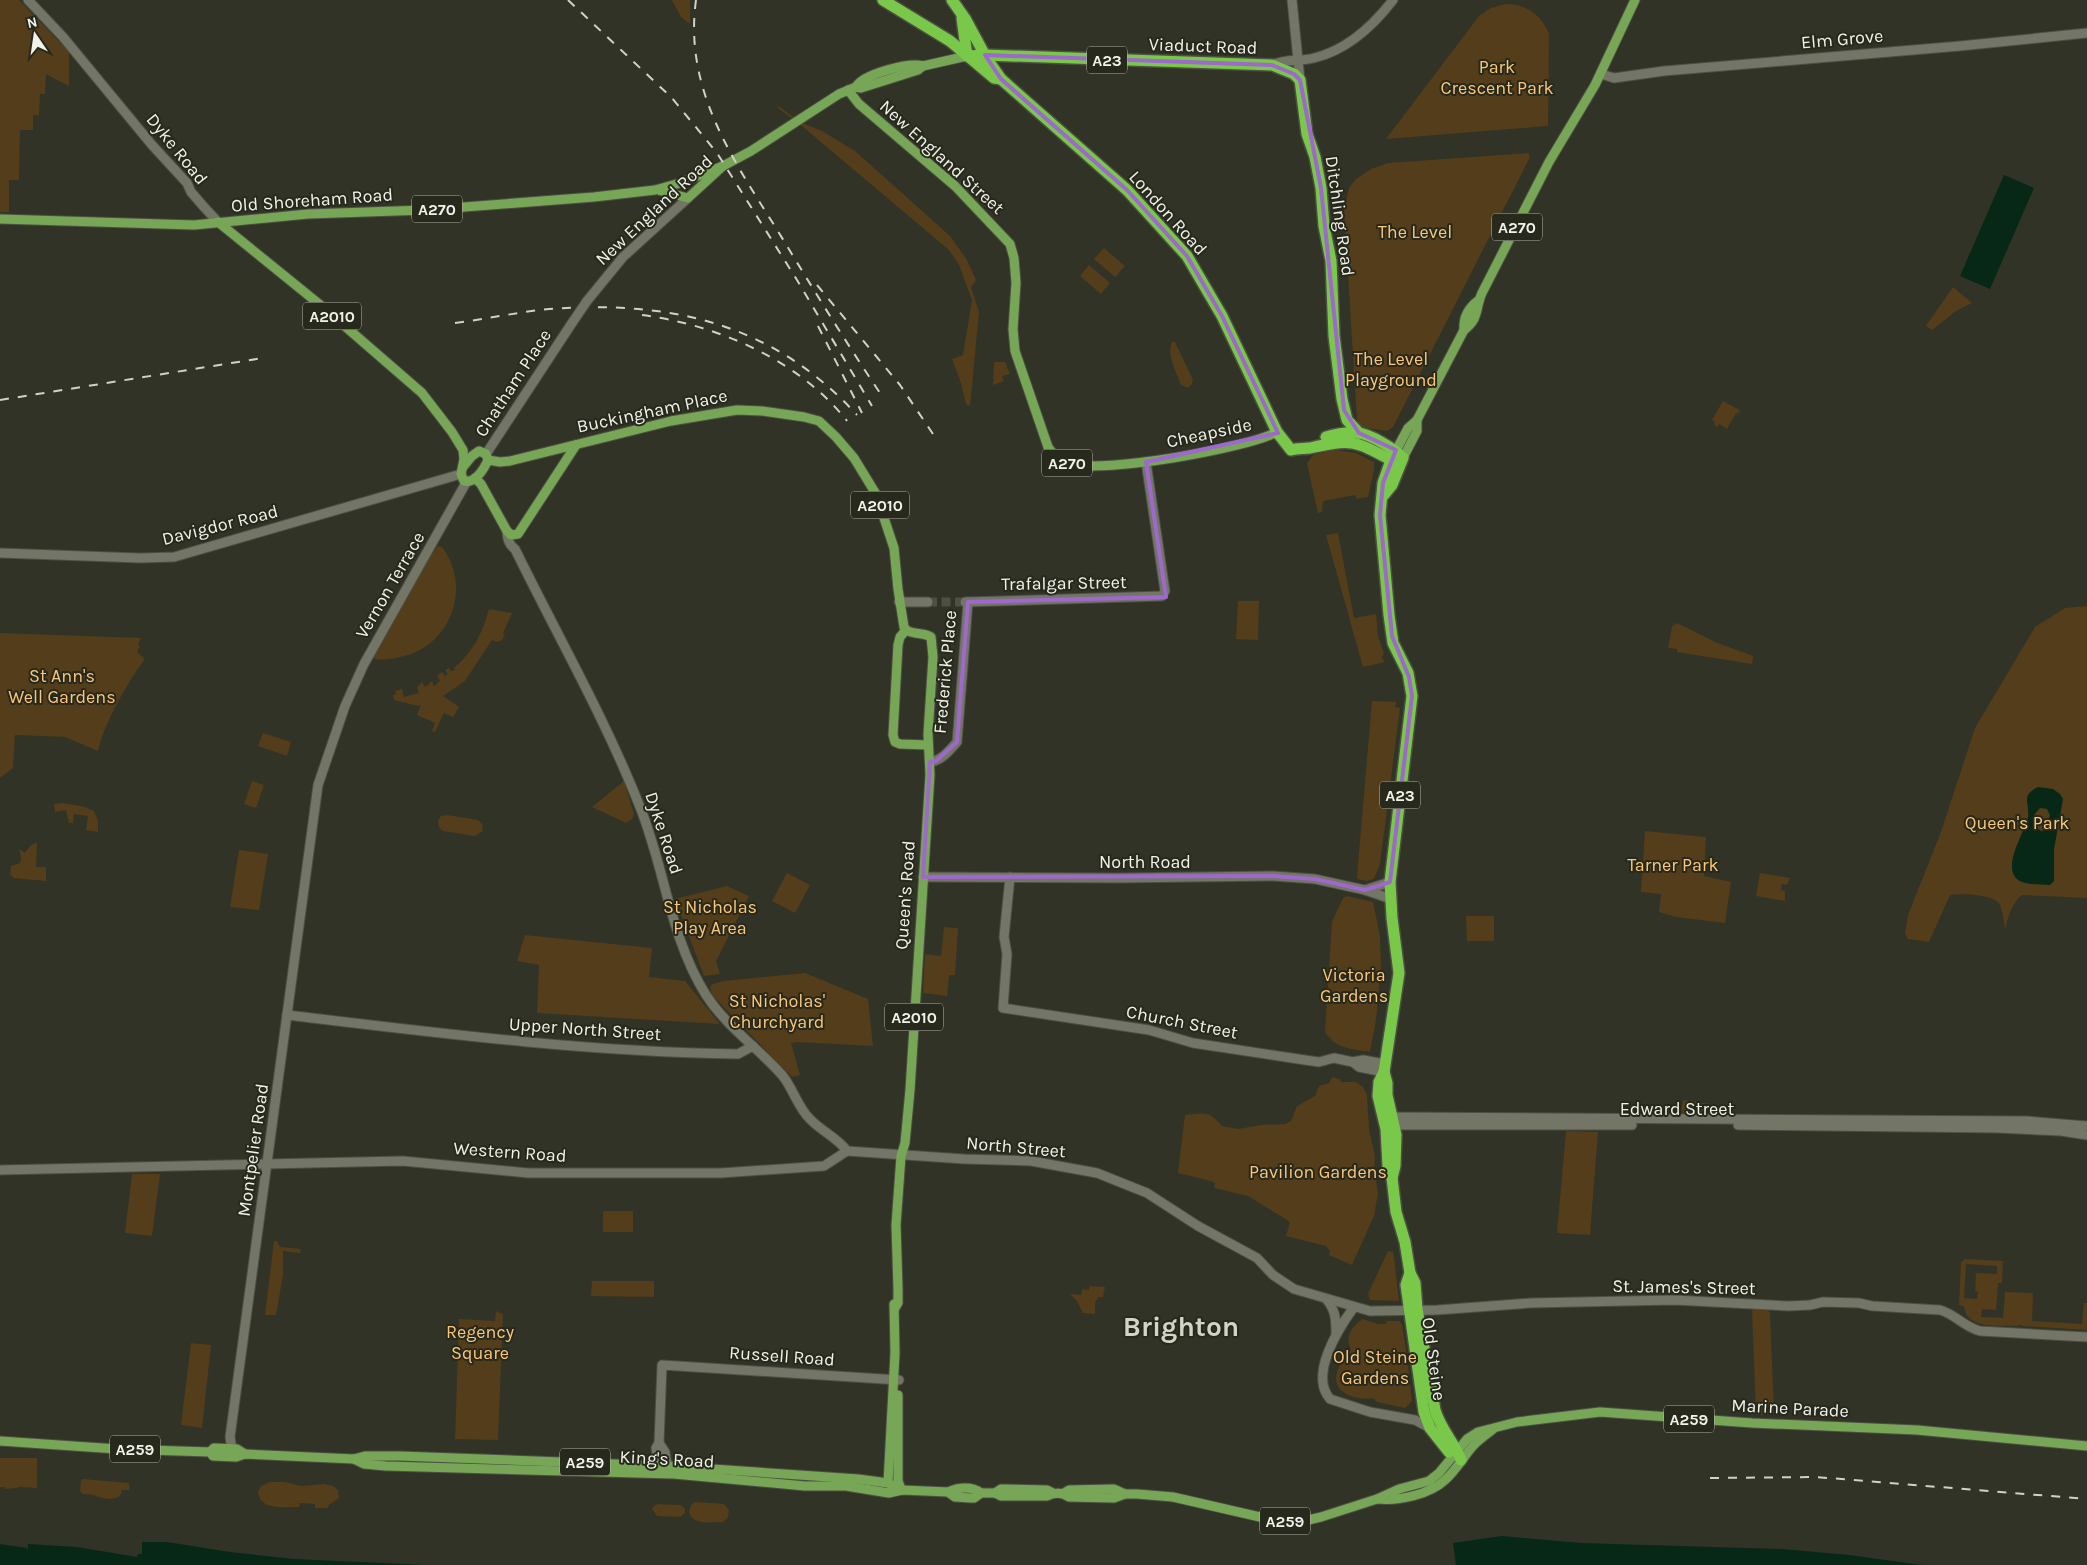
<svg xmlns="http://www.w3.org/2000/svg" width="2087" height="1565" font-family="Karla,sans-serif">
	<rect width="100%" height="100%" fill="#313326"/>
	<g fill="#543d1a" fill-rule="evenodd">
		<polygon points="0,0 19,0 69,52 69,86 46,74 45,94 40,94 39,115 33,115 33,130 20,130 19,180 9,180 9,212 0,212"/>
		<polygon points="672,0 690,0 690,24 681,17"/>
		<path d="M 1505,4 C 1526,4 1541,14 1549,34 L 1548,126 L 1386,139 L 1479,16 L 1491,8 Z"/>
		<polygon points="778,106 802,123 822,131 855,151 950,236 967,260 976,280 971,287 979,312 970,406 966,404 961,383 952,359 963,355 972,300 959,265 949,250 802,126 778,108"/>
		<polygon points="1528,153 1530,157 1393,427 1387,431 1361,427 1357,419 1344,210 1349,188 1356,179 1371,169 1388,163"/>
		<polygon points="1104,248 1125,266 1115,277 1094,259"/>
		<polygon points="1089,265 1110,283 1101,294 1080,276"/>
		<polygon points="1953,287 1972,303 1956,311 1932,330 1926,326"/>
		<path d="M 1172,342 L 1175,342 L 1193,380 L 1192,384 L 1188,388 L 1181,385 C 1177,373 1166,355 1172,342 Z"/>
		<polygon points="994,362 1005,362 1010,374 1002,376 1004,381 993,385"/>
		<polygon points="1723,401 1740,410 1738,414 1736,413 1727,429 1719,424 1717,427 1714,424 1715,422 1712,420"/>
		<polygon points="1336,450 1356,453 1374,462 1374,470 1368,497 1357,499 1355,495 1323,501 1322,512 1318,513 1307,463 1313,455"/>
		<polygon points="1338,533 1354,618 1376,614 1378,636 1384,654 1381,657 1385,662 1363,667 1326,535"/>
		<path d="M 438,546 L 442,547 C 473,587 450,648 400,657 C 391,659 382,661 373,658 L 427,560 Z"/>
		<polygon points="1238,601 1259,601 1258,640 1236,639"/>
		<path d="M 2087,606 L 2087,898 L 2022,895 C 2012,902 2008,918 2005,929 C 2004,922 2003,912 2000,905 C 1995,894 1960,893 1950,895 L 1929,942 L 1908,939 L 1905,933 L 1908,915 L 1941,832 L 1975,728 L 2035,627 L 2065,608 Z"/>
		<path d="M 489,609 L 512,613 L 503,633 L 505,634 L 502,640 L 497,642 L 492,640 L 465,681 L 443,696 L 459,707 L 453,717 L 444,713 L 435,732 L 432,731 L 435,723 L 417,715 L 421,705 L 418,706 L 394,700 L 393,695 L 396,694 L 395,691 L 402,689 L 404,697 L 419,693 L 417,687 L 422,682 L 425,687 L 432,681 L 434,686 L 440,681 L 437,676 L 442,672 L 445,676 L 448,674 L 445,670 L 449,668 L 451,671 L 455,670 L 454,668 C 473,652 483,632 489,609 Z"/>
		<polygon points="1677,623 1715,642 1753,656 1752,664 1677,652 1677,649 1668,648 1672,627"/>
		<path d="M 0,633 L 141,638 L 138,645 L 140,646 L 137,652 L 145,659 C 128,681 104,724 98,751 L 65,737 L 15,735 L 13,768 L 0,778 Z"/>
		<polygon points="1372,701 1396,702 1395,707 1400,708 1380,864 1374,879 1367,881 1358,879 1357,876"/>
		<polygon points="263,733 291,742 287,756 258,746"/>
		<polygon points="252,781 264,785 256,808 244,804"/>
		<polygon points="624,781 634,814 632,819 626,823 592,807"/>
		<polygon points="63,803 85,807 94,811 98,821 98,832 86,830 88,816 74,814 73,823 69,823 66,810 55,812 54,804"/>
		<polygon points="447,815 478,820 482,824 483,831 475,836 443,831 439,827 438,821 441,816"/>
		<polygon points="1645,831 1706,837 1704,876 1731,882 1725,923 1676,917 1659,912 1661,894 1641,892"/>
		<polygon points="35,843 37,844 36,867 46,867 46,881 13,878 13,876 10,876 11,866 20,863 21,857 19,849 25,853 30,846"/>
		<polygon points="239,850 268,854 259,910 230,907"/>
		<polygon points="787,873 810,885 795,913 772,901"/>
		<polygon points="1760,873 1790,878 1787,885 1782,884 1781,890 1785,891 1785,901 1756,896"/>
		<polygon points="727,886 749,896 716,961 720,974 704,976 675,899"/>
		<path d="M 1347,896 L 1373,902 L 1380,936 L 1381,965 L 1376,1020 L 1370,1052 C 1349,1048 1338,1050 1325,1032 L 1332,922 L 1343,898 Z"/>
		<polygon points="1466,916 1494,916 1494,941 1467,941"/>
		<polygon points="944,927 958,928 955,975 949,975 947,996 923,993 925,954 941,956"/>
		<polygon points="525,935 652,948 649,977 685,981 720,1024 537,1013 539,965 517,961"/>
		<polygon points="805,973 868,999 873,1046 796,1042 791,1043 800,1075 792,1077 712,995 710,987 713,984 724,981"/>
		<path d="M 1332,1077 L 1340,1079 L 1341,1082 L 1356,1082 L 1363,1087 L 1367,1095 L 1369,1129 L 1375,1156 L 1374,1170 L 1378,1193 L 1374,1216 L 1352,1265 L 1329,1255 L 1330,1251 L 1326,1246 L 1286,1236 L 1290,1222 L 1248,1196 L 1214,1188 L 1215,1183 L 1211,1181 L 1178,1173 L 1185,1115 C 1204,1113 1209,1110 1222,1126 L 1238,1129 L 1261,1125 L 1285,1124 L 1291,1121 L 1297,1106 L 1315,1096 L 1319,1086 L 1329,1083 Z"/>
		<polygon points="1683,1100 1710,1104 1709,1111 1705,1114 1683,1113 1681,1110"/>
		<polygon points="1566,1131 1598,1132 1590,1235 1557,1233"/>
		<polygon points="132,1174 160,1174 152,1236 125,1233"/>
		<rect x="603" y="1211" width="30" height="21"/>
		<polygon points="274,1241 277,1241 280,1247 301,1249 300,1253 283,1251 283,1275 276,1315 265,1315"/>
		<polygon points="1388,1251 1393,1252 1394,1257 1399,1301 1370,1300 1368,1294"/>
		<path d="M 1965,1259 L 2003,1261 L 2002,1283 L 1998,1283 L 1996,1310 L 1982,1309 L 1981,1317 L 2003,1318 L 2005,1292 L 2033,1293 L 2032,1321 L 2082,1324 L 2084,1303 L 2087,1303 L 2087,1330 L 2022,1326 L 2022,1325 L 2018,1325 L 2018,1326 C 2000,1325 1967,1330 1964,1307 L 1959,1305 L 1961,1262 ZM 1966,1264 L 1997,1266 L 1997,1274 L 1976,1273 L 1975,1291 L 1978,1292 L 1977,1299 L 1964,1298 Z"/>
		<polygon points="592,1281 654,1281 654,1297 591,1296"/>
		<polygon points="1090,1286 1105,1287 1103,1297 1099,1297 1095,1302 1095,1314 1083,1313 1077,1301 1070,1294 1081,1295 1082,1289 1089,1290"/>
		<polygon points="1754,1309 1768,1310 1770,1313 1774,1413 1771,1415 1758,1414 1756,1412 1752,1311"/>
		<polygon points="496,1311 503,1314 498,1440 455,1439 459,1319 495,1321"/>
		<path d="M 1362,1319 L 1378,1324 L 1386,1324 L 1387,1321 L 1399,1321 L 1402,1324 L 1407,1356 L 1403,1361 L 1408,1366 L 1412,1401 L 1405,1408 L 1377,1402 L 1373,1398 C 1359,1401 1330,1394 1337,1372 C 1340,1363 1346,1356 1351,1349 C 1344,1336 1352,1328 1362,1319 Z"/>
		<polygon points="191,1343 211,1345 202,1428 181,1425"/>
		<polygon points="0,1458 37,1458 37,1488 18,1487 17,1488 5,1489 5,1487 0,1487"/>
		<path d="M 83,1479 L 129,1483 L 130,1490 L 122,1490 L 120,1496 C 107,1504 97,1493 83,1494 L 80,1491 L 81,1481 Z"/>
		<path d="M 270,1482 L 285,1482 L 301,1486 L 324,1484 L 333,1486 L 338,1490 L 339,1498 L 329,1505 L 328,1508 L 315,1508 L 315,1504 L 300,1503 L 299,1507 C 285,1507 260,1511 258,1492 L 261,1486 Z"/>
		<path d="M 696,1502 L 724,1504 L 729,1510 L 728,1517 L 723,1522 C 711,1522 690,1526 689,1510 L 692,1504 Z"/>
		<polygon points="658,1504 681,1505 685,1509 685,1513 680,1517 657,1516 652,1509 654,1506"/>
	</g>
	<g fill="#072816" fill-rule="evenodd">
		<polygon points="2004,175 2034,188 1990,289 1960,276"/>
		<path d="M 2038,787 L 2053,789 L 2060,794 L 2063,799 L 2054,849 L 2054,881 L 2050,885 C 2041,884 2030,885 2022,882 C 1997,872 2026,831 2028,817 C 2030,803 2020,796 2038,787 ZM 2040,808 L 2047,809 L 2050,815 L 2048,821 L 2044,823 L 2045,830 L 2041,831 L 2037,828 L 2039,823 L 2034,815 Z"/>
		<polygon points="1502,1536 1581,1543 1782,1549 1849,1555 1922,1565 1456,1565 1453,1543"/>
		<polygon points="142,1542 167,1542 230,1552 294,1559 425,1565 0,1565 0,1544 27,1548 28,1551 28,1544 77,1547 137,1557 138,1554 142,1554"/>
	</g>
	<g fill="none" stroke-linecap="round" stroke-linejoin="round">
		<polyline stroke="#4e5044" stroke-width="9" stroke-dasharray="9 4.5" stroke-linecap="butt" points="928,602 965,602"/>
		<g stroke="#4d4f44" stroke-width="11">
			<g id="secondary">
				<polyline points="28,0 63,37 152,145 187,183 191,192 204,207 218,222"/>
				<polyline points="1292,0 1300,80"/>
				<path d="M 1272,65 C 1286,58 1299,62 1314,58 C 1347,50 1373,26 1393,0"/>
				<polyline points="1601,74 1614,78 1664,71 1960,46 2087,33"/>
				<polyline points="587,301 623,257 688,198"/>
				<polyline points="486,454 572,323"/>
				<path d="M 507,531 C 507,538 509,545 515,549 C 557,635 605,718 640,807 C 665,869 670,938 706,995 C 726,1026 758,1048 782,1075 C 793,1088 798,1108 810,1119 C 821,1131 838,1138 847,1151"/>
				<polyline points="0,553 140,558 174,557 461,474"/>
				<polyline points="899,602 928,602"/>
				<polyline points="965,602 1162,596 1165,591 1146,462"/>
				<path d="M 930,762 C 941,761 950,750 957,742 L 968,602"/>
				<polyline points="923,877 1119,878 1273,876 1315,879 1365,890 1391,899"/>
				<polyline points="1010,877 1004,937 1007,954 1003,1008 1149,1030 1193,1043 1305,1060 1319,1062 1334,1058 1353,1062 1363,1060 1385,1064"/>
				<polyline points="1365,890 1390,882"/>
				<path d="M 287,1015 C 437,1033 587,1052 738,1054 L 753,1046"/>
				<polyline points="1353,1062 1359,1067 1384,1072"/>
				<polyline points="1386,1117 2027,1121 2087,1126"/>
				<polyline points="1388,1125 1632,1125"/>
				<polyline points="1738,1125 1997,1128 2061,1131 2087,1135"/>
				<path d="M 847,1151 L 964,1159 L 1031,1161 L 1097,1173 L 1147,1193 L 1198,1226 L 1257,1258 L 1273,1275 L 1294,1289 L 1370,1311 L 1437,1310 L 1531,1303 L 1674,1300 L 1789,1306 L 1810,1305 L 1823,1302 L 1859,1303 L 1872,1306 L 1940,1310 C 1955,1314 1964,1327 1980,1331 L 2087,1337"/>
				<polyline points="0,1170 403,1161 528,1173 721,1173 824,1166 847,1151"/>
				<path d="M 1327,1300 C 1336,1311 1336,1321 1336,1334"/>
				<path d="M 1354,1307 C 1338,1329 1309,1375 1330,1399 L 1370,1412 L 1415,1420 L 1430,1428"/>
				<polyline points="659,1443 665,1452 668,1472"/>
				<polyline points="232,1449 230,1437 318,785 345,706 364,664 467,481"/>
				<polyline points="659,1472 656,1448 659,1443 662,1365 899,1380"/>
			</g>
		</g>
		<g stroke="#4d4f44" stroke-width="11">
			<g id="primary">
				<path d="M 856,87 C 863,74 909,62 923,66"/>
				<path d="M 848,90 L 859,104 L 955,186 L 1010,244 L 1014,258 L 1016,283 L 1013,329 L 1015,351 L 1048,447 C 1053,455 1059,461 1069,464 C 1105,473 1244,449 1277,432"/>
				<polyline points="658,190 688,198 723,166 751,151 839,94 856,87 861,88 918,70 923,66 967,56"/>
				<polyline points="0,219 194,225 308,214 425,210 594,197 655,190 680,183 723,166"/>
				<path d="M 218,222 L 324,308 L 422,393 L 452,432 L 463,450 L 464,459 L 461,474 L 464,481 C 475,484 484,469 488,460"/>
				<path d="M 1464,330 C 1463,318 1468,308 1479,300"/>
				<path d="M 1393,456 L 1408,428 L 1417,420 L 1464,330 C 1480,318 1475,308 1482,293 L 1549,162 L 1595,85 L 1635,0"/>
				<polyline points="1403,458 1417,431 1417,420"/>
				<polyline points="488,460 500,462 510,461 671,421 737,410 762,411 804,417 819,421 836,437 854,458 876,494 894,548 898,589 904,627 906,630"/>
				<polyline points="463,467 472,456 479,451 486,454 488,460"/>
				<polyline points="475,478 481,484 507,531 511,535 518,534 576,445"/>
				<polyline points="906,630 900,637 898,645 893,735 895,742 900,744 928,745"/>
				<path d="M 895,1308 L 898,1303 L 898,1288 L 896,1225 L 901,1156 L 905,1143 L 910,1090 L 930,775 L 928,734 L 933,657 L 931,637 C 923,632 914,635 906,630"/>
				<polyline points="898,1395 898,1481 901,1489"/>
				<polyline points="0,1441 117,1449 210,1452 213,1456 236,1457 245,1454 354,1459 365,1456 400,1456 668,1466 858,1479 888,1483 902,1490"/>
				<polyline points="210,1452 214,1448 237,1449 245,1454"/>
				<path d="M 354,1459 L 364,1464 L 386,1466 L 674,1474 L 805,1486 L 846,1486 L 889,1493 L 902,1490 L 948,1492 L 955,1497 L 971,1498 L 974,1498 L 981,1493 L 995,1493 L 1001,1496 L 1047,1496 C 1055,1492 1062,1492 1069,1497 L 1114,1498 L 1125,1494 L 1137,1494 L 1173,1497 L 1260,1517 L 1300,1522 L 1321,1517 L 1377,1499 L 1399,1489 L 1429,1481 L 1439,1473 L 1467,1439 L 1478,1432 L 1517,1422 L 1600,1412 L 1752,1423 L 1917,1430 L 2087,1446"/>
				<polyline points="888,1483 895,1353 894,1304"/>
				<path d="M 948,1492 C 959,1487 972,1486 981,1493"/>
				<polyline points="995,1493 1001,1489 1047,1490 1053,1493"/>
				<polyline points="1064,1493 1069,1490 1114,1489 1125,1494"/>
				<path d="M 1378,1499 C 1398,1501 1429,1495 1445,1480 C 1455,1471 1463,1458 1472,1447 C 1478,1440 1486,1435 1493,1429"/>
			</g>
		</g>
		<g stroke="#4d4f44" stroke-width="14">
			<g id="highway">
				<polyline points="883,0 950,41 994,78 1001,79"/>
				<path d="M 952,0 L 966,20 L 987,59 L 1001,79 L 1127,190 L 1187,256 L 1222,316 L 1277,432 L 1291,450 C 1298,448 1303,449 1310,448 C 1351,439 1354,440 1391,460 L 1383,483 L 1380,515 L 1389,615 L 1393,643 L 1408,673 L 1412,696 L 1390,882 L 1392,918 L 1399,973 L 1384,1072 L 1387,1083 L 1387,1095 L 1396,1135 L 1395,1166 L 1392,1178"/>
				<polyline points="962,18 967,56"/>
				<polyline points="967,56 985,55 1272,65 1294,74 1300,80 1307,134 1315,157 1321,188 1324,226 1331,261 1334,336 1342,399 1347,420 1359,433"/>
				<path d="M 1326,437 C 1336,434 1347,432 1358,433 C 1370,434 1395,449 1403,458 L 1392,485 L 1383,496"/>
				<path d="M 1384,1072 L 1379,1082 L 1378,1096 L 1386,1129 L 1388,1166 L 1392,1178 L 1396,1212 L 1405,1242 L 1410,1273 L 1415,1283 L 1417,1309 L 1435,1410 C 1441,1430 1454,1442 1461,1460"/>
				<polyline points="1410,1273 1406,1285 1424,1412 1430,1428 1449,1452"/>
			</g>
		</g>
		<use href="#secondary" stroke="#737567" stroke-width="9"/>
		<use href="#primary" stroke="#77a756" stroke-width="9"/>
		<use href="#highway" stroke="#7ac84a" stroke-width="11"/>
		<g stroke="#d0d2c9" stroke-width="2" stroke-dasharray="9 9" stroke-linecap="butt">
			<polyline points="568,0 672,98 717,153 797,280 872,406"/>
			<path d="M 696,0 C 683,94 738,166 784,241 C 816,294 849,347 884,399"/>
			<polyline points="817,285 900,385 933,434"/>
			<path d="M 642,315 C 718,325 799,360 847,421"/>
			<path d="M 455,323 C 487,319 518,312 549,309 C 670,300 773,323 857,415"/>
			<polyline points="818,326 862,413"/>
			<polyline points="0,400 263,358"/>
			<polyline points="1710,1478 1816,1477 2087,1499"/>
		</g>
		<g stroke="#4d4f44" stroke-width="11" stroke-linecap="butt">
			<polyline id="secondary-bridge" points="572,323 587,301"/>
		</g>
		<use href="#secondary-bridge" stroke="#737567" stroke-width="9"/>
	</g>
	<path fill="none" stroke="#9e68cc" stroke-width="4" stroke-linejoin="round" d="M 985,55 L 1272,65 L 1294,74 L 1300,80 L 1321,188 L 1344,410 L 1359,433 L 1396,450 L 1383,483 L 1380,515 L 1392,636 L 1409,677 L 1412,696 L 1390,882 L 1365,890 L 1315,879 L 1273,876 L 923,877 L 930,762 L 936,761 L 957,742 L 968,602 L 1166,597 L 1146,462 L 1278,433 L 1222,316 L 1187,256 L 1127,190 L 1001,79 Z"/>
	<g text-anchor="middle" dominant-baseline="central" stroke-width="4" stroke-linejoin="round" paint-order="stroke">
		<g fill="#27291c" stroke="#b4b6ad" stroke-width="1">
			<rect x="1087" y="46.5" width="40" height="27" rx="4"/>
			<rect x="412" y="195.5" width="50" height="27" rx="4"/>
			<rect x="1492" y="213.5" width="50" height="27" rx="4"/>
			<rect x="303" y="302.5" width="58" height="27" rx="4"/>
			<rect x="1042" y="449.5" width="50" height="27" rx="4"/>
			<rect x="851" y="491.5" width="58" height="27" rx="4"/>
			<rect x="1380" y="781.5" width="40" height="27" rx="4"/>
			<rect x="885" y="1003.5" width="58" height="27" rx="4"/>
			<rect x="1664" y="1405.5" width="50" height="27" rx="4"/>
			<rect x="110" y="1435.5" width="50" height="27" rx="4"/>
			<rect x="560" y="1448.5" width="50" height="27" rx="4"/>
			<rect x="1260" y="1507.5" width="50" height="27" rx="4"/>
		</g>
		<g font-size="16" font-weight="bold" fill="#f1f3eb">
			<text x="1107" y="60">A23</text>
			<text x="437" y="209">A270</text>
			<text x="1517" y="227">A270</text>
			<text x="332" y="316">A2010</text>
			<text x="1067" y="463">A270</text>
			<text x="880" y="505">A2010</text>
			<text x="1400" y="795">A23</text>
			<text x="914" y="1017">A2010</text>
			<text x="1689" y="1419">A259</text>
			<text x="135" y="1449">A259</text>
			<text x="585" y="1462">A259</text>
			<text x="1285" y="1521">A259</text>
		</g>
		<g font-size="18" fill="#f1f3eb" stroke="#27291c">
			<text transform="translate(1842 39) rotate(-5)">Elm Grove</text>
			<text transform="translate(1203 46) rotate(2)">Viaduct Road</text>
			<text transform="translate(177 149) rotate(51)">Dyke Road</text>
			<text transform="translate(942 157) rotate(42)">New England Street</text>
			<text transform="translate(312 200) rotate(-4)">Old Shoreham Road</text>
			<text transform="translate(654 210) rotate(-43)">New England Road</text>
			<text transform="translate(1168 213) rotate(48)">London Road</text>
			<text transform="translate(1340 216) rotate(82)">Ditchling Road</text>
			<text transform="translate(513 383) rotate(-57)">Chatham Place</text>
			<text transform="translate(652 411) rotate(-12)">Buckingham Place</text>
			<text transform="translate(1209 433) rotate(-12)">Cheapside</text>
			<text transform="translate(220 525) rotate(-14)">Davigdor Road</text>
			<text transform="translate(1064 583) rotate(-1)">Trafalgar Street</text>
			<text transform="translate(390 585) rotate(-60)">Vernon Terrace</text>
			<text transform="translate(945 672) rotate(-85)">Frederick Place</text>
			<text transform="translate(664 833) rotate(72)">Dyke Road</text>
			<text x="1145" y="862">North Road</text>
			<text transform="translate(905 895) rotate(-86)">Queen's Road</text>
			<text transform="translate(1182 1022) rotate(11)">Church Street</text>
			<text transform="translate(585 1029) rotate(4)">Upper North Street</text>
			<text x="1677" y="1109">Edward Street</text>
			<text transform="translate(1016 1147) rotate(5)">North Street</text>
			<text transform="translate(253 1150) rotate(-82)">Montpelier Road</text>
			<text transform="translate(510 1152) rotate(4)">Western Road</text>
			<text transform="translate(1684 1287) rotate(1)">St. James's Street</text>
			<text transform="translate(782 1356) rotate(4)">Russell Road</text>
			<text transform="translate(1434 1359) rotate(82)">Old Steine</text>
			<text transform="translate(1790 1408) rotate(3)">Marine Parade</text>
			<text transform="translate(667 1459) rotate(3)">King's Road</text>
		</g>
		<g font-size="18" fill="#fec777" stroke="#27291c">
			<text x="1497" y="67">Park<tspan x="1497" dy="21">Crescent Park</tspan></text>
			<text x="1415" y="232">The Level</text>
			<text x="1391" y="359">The Level<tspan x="1391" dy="21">Playground</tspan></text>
			<text x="62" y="676">St Ann's<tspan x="62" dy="21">Well Gardens</tspan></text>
			<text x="2017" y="823">Queen's Park</text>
			<text x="1673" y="865">Tarner Park</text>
			<text x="710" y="907">St Nicholas<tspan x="710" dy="21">Play Area</tspan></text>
			<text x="1354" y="975">Victoria<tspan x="1354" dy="21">Gardens</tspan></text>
			<text x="777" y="1001">St Nicholas'<tspan x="777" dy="21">Churchyard</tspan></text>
			<text x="1318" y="1172">Pavilion Gardens</text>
			<text x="480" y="1332">Regency<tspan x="480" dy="21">Square</tspan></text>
			<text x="1375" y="1357">Old Steine<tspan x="1375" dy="21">Gardens</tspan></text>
		</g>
		<g font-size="28" font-weight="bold" fill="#d2d5c5" stroke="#27291c">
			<text x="1181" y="1326">Brighton</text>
		</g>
	</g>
	<g transform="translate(35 35) rotate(347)" stroke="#27291c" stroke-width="4" paint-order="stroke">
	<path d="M0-4L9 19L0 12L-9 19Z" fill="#f1f3eb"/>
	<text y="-8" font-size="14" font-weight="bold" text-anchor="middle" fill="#f1f3eb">N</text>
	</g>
</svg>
